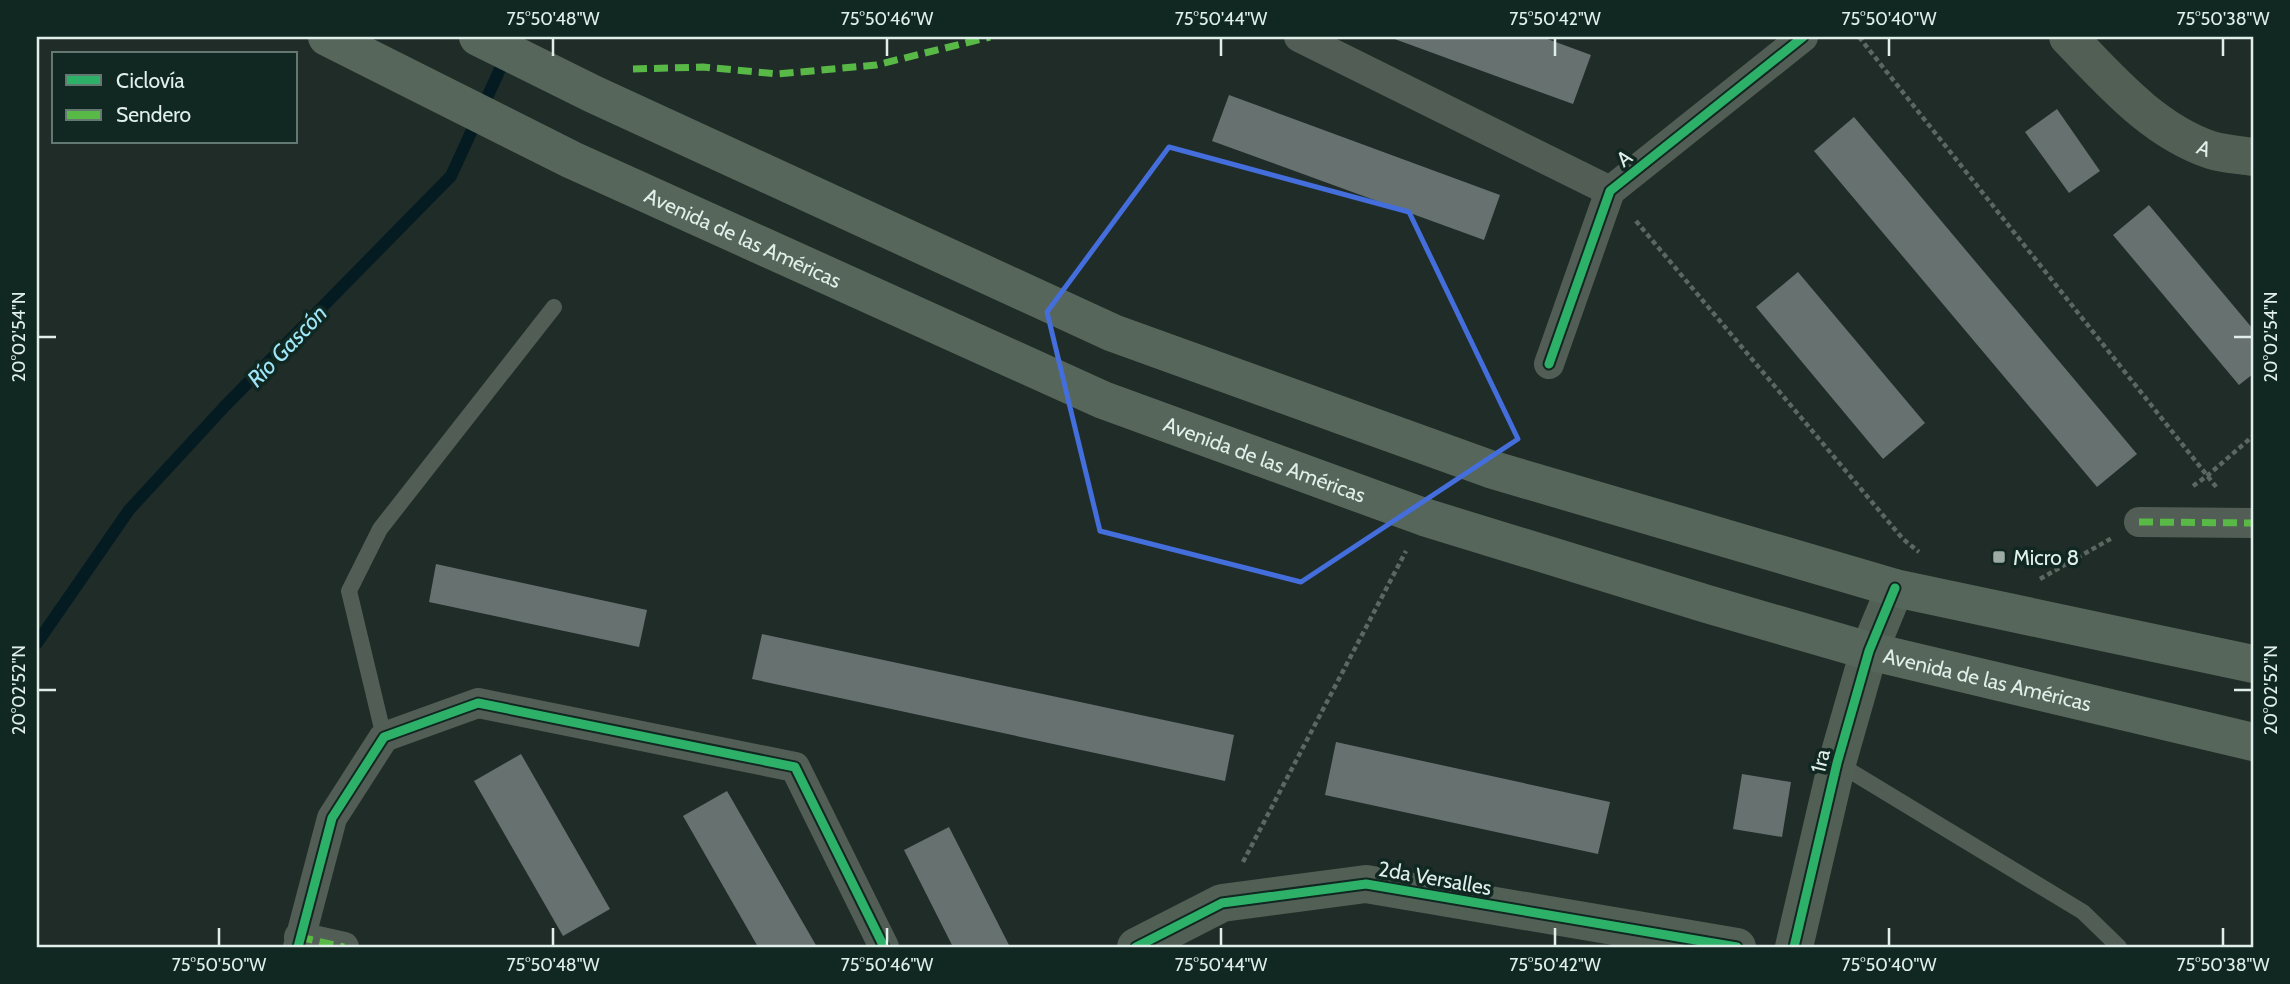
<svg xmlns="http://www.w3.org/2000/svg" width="2290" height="984" font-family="Cabin,sans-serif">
	<rect width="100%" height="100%" fill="#202c28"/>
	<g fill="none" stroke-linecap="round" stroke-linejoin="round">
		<polyline stroke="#031b21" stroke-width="12" points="37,643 129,510 225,406 451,176 506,56"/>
	</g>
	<g fill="#667170">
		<polygon points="1389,37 1542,37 1591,55 1573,104"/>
		<polygon points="1229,95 1500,195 1484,240 1212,141"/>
		<polygon points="2057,109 2100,171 2069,193 2025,132"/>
		<polygon points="1854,117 2137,454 2097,487 1814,151"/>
		<polygon points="2149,205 2253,329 2253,374 2239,385 2113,235"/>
		<polygon points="1798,272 1925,423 1883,459 1756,307"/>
		<polygon points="436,564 647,610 639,647 429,602"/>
		<polygon points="762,634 1234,735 1225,781 752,679"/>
		<polygon points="1336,742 1610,802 1598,854 1325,795"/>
		<polygon points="521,754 610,909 563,936 474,781"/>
		<polygon points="1742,774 1791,782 1782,837 1733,829"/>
		<polygon points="727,791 817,947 758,947 683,816"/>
		<polygon points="949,827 1010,947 953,947 904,850"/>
	</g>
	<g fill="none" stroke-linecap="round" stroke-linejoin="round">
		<g stroke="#5d6761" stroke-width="4.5" stroke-dasharray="5 3.5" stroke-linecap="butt">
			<polyline points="1859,37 2217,488"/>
			<polyline points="1636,221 1903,539 1919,552"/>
			<polyline points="2193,486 2207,476 2253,436"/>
			<polyline points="2040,579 2112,538"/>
			<polyline points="1243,862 1406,551"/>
		</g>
		<g stroke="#525e55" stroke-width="16">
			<polyline points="384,737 349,591 380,529 554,307"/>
			<polyline points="1837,763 2083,912 2119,947"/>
		</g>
		<g stroke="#525e55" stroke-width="30">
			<polyline points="1299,37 1610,191"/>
			<polyline points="1549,364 1610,191 1803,37"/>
			<polyline points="2139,522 2253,523"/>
			<polyline points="299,937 344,947"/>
			<polyline points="298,947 332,818 384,737 478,703 795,767 884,947"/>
		</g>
		<g stroke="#525f55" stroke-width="38">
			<path id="s1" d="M 2068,37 C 2110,80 2152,130 2211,150 C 2224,154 2240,155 2253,157"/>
			<polyline points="1136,947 1222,903 1366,884 1737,947"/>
			<polyline points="1794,947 1837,763 1869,651 1895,588"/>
		</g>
		<g stroke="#57665a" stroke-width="38">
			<path id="s2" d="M 327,37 L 572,160 L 1103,400 L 1424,517 L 1707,604 L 1869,651 L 2253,742"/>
			<polyline points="478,37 593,94 1113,333 1490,469 1895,588 2253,664"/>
		</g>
		<g stroke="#58b947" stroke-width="7" stroke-dasharray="14 7" stroke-linecap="butt">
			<polyline points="633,69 703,67 778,74 876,65 990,37"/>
			<polyline points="2139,522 2253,523"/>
			<polyline points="299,937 344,947"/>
		</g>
		<g stroke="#102821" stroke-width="13">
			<g id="cycleway">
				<polyline points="1549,364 1610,191 1803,37"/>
				<polyline points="298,947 332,818 384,737 478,703 795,767 884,947"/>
				<polyline points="1136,947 1222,903 1366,884 1737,947"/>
				<polyline points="1794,947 1837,763 1869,651 1895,588"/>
			</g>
		</g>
		<use href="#cycleway" stroke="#2db169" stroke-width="9"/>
	</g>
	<path fill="none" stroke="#446edb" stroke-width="5" stroke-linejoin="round" d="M 1169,147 L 1409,212 L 1518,439 L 1301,582 L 1100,531 L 1047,312 Z"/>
	<path fill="none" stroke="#e0efe9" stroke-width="2.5" d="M 553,38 L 553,56M 887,38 L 887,56M 1221,38 L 1221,56M 1555,38 L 1555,56M 1889,38 L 1889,56M 2223,38 L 2223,56M 38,337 L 56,337M 2234,337 L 2252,337M 38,690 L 56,690M 2234,690 L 2252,690M 219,928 L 219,946M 553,928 L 553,946M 887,928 L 887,946M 1221,928 L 1221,946M 1555,928 L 1555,946M 1889,928 L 1889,946M 2223,928 L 2223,946"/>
	<rect fill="#9daba5" stroke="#102821" stroke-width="2.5" x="1992" y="550" width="14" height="14" rx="3.5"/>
	<g text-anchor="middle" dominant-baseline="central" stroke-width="7" stroke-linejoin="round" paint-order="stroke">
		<g font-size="21" fill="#e0efe9" stroke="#102821">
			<text stroke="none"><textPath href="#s1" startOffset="177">A</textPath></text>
			<text transform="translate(1624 158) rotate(-39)">A</text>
			<text stroke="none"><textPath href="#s2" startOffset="462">Avenida de las Américas</textPath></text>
			<text stroke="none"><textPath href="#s2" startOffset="1029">Avenida de las Américas</textPath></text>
			<text stroke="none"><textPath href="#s2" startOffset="1785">Avenida de las Américas</textPath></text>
			<text transform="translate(1820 761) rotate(-76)">1ra</text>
			<text transform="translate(1435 878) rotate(10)">2da Versalles</text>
		</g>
		<g font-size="21" fill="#e0efe9" stroke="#102821" text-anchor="start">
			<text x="2013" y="557">Micro 8</text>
		</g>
		<g font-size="23" font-style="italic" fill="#9fe6f9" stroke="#102821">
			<text transform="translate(287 346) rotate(-46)">Río Gascón</text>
		</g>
	</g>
	<rect width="2290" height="984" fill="none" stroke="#102821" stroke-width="77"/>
	<rect x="52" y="52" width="245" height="91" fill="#102821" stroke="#637871" stroke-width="2"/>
	<rect x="66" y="75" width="35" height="10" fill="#2db169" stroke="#637871" stroke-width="2"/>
	<text x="116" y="88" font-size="21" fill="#e0efe9">Ciclovía</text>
	<rect x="66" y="110" width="35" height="10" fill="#58b947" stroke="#637871" stroke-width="2"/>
	<text x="116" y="122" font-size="21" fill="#e0efe9">Sendero</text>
	<rect x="38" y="38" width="2214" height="908" fill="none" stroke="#e0efe9" stroke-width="2.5"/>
	<g font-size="18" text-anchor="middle" fill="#e0efe9">
		<text x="553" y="25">75°50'48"W</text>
		<text x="887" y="25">75°50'46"W</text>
		<text x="1221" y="25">75°50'44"W</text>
		<text x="1555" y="25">75°50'42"W</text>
		<text x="1889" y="25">75°50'40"W</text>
		<text x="2223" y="25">75°50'38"W</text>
		<text transform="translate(19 337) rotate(-90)" y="6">20°02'54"N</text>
		<text transform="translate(2271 337) rotate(-90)" y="6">20°02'54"N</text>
		<text transform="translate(19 690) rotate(-90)" y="6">20°02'52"N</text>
		<text transform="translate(2271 690) rotate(-90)" y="6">20°02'52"N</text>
		<text x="219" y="971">75°50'50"W</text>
		<text x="553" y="971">75°50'48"W</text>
		<text x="887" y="971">75°50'46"W</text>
		<text x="1221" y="971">75°50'44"W</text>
		<text x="1555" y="971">75°50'42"W</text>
		<text x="1889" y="971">75°50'40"W</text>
		<text x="2223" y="971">75°50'38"W</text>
	</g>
</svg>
